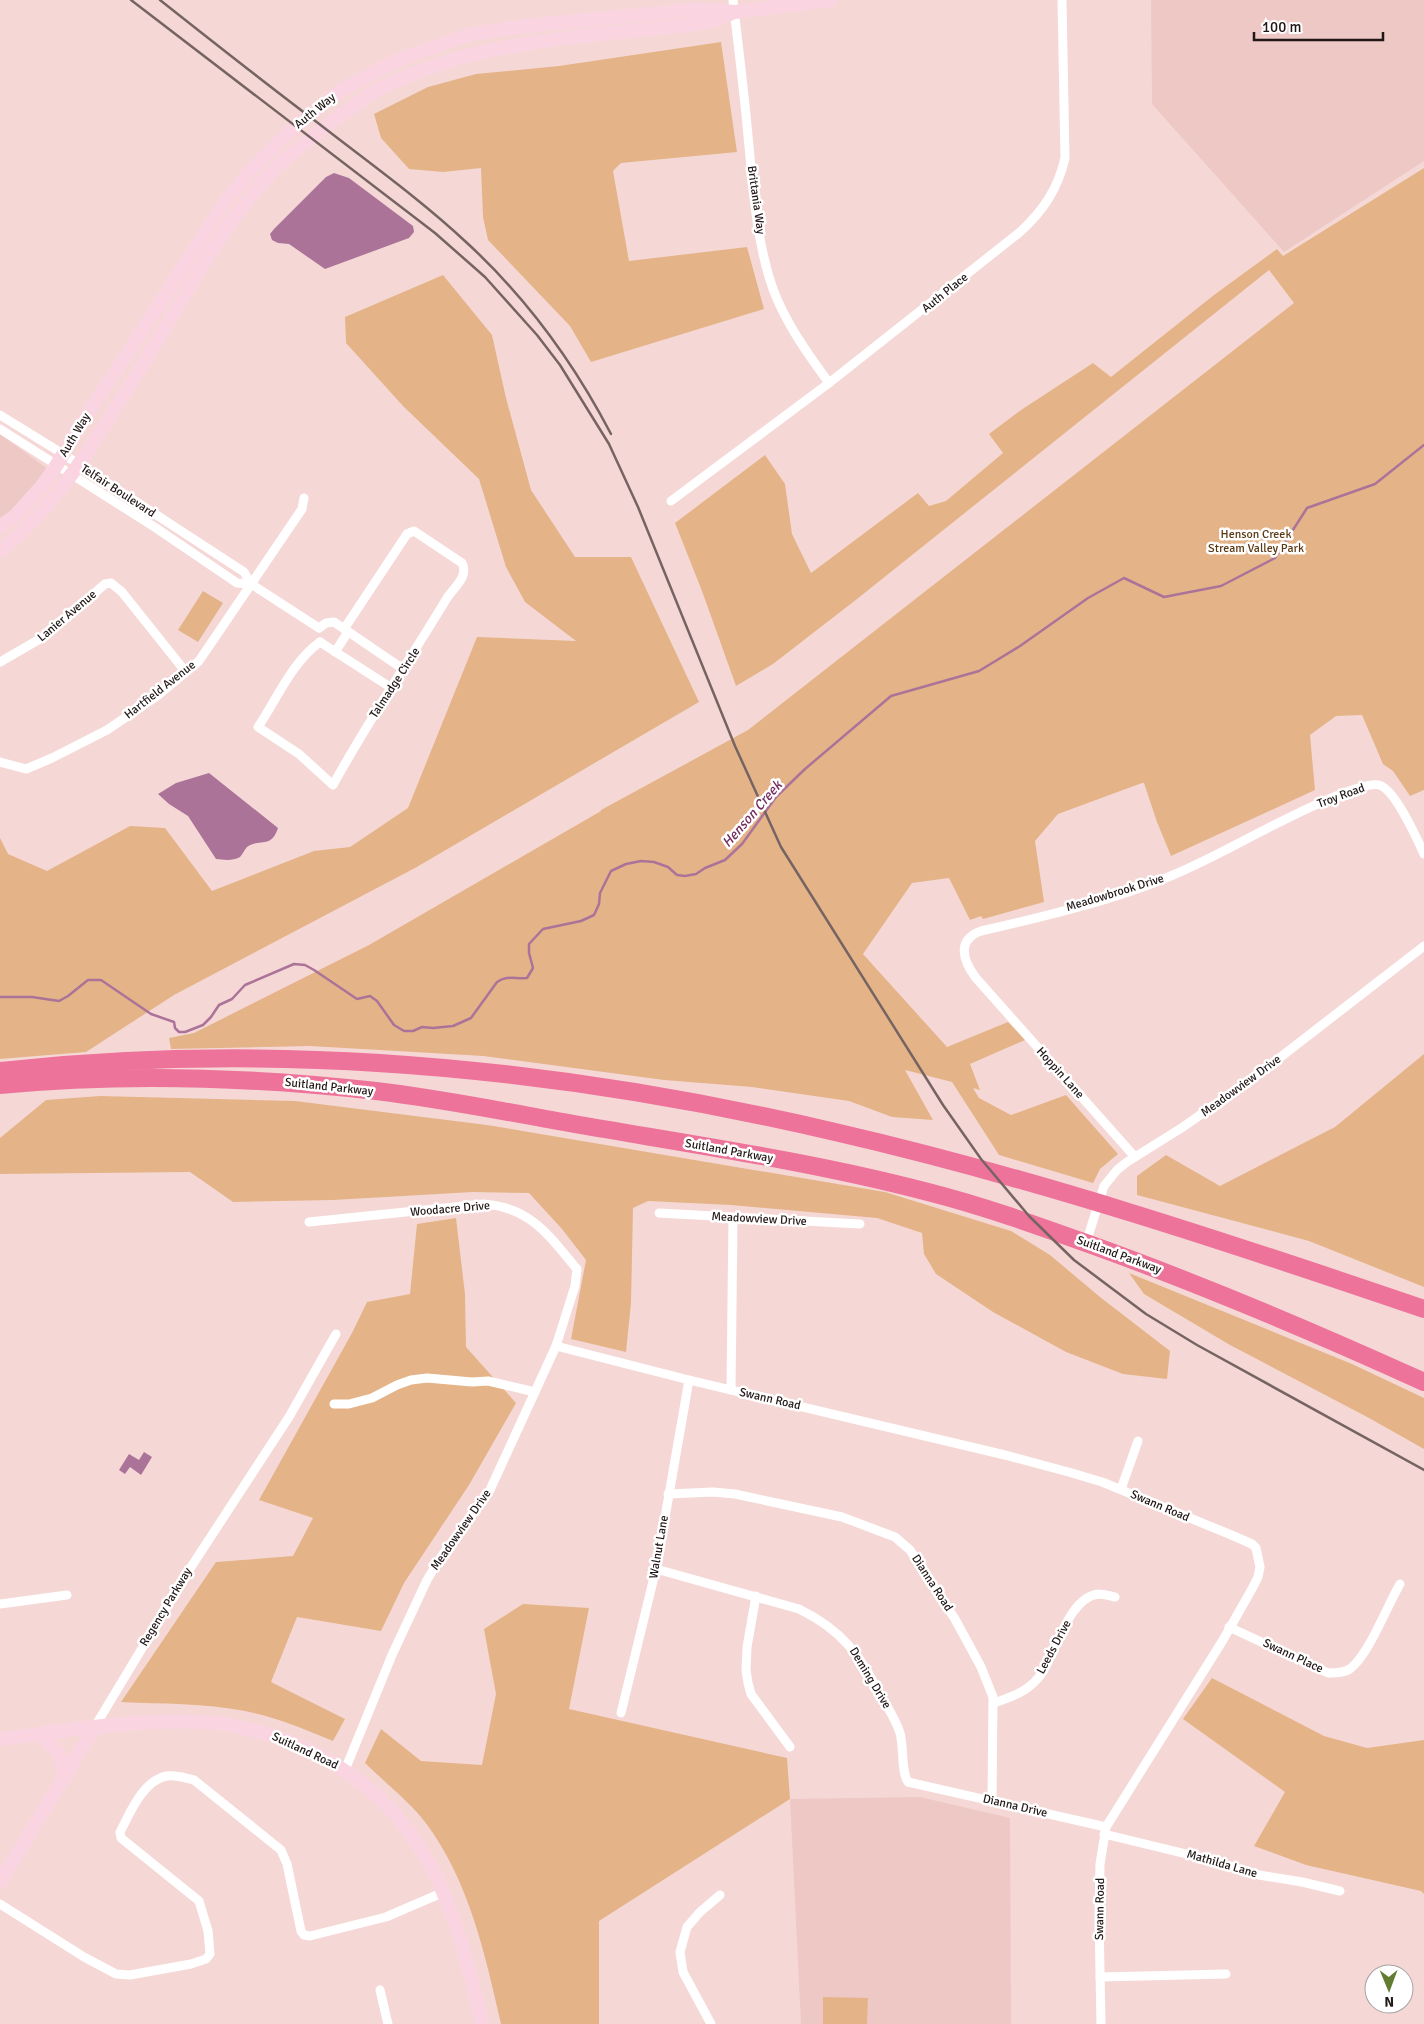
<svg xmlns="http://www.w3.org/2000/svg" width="1424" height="2024" font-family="Signika,sans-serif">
	<rect width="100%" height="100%" fill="#f5d8d6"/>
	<g fill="#edc8c5">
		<polygon points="1151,0 1424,0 1424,161 1284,252 1152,104"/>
		<polygon points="0,434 49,470 0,522"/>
		<polygon points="920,1797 1010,1818 1011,2024 801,2024 790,1799"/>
	</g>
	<g fill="#e4b488">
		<polygon points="721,42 737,152 621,163 613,171 629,261 747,247 764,309 591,362 570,326 488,240 483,217 481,168 443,172 409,169 381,138 374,114 428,87 476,74 559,66"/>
		<polygon points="1424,168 1424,790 1410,796 1393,771 1383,764 1362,715 1336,716 1310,735 1315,790 1171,856 1157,822 1144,783 1142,783 1058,814 1035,841 1044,902 983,919 981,916 970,920 949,878 912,883 863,954 947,1047 1008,1022 1025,1040 970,1064 980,1090 973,1088 979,1098 1011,1115 1066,1095 1118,1154 1100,1169 1093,1183 999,1155 952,1082 905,1070 933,1120 892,1117 849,1101 752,1087 664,1080 483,1056 310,1046 171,1049 169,1038 194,1033 369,945 601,811 601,810 748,730 1294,303 1269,270 857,599 773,664 736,686 702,591 675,523 765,455 785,484 792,534 811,573 918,493 929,506 946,501 1003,453 989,434 1021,410 1093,363 1111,377 1214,295 1277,249 1283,256"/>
		<polygon points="443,275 492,335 506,398 531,490 575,557 631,557 699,702 415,868 174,995 86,1052 0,1059 0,838 8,854 47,871 130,826 165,828 212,891 314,851 350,847 408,808 477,637 576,641 525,602 506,567 479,479 403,406 346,343 345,317"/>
		<polygon points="203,591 223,603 198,642 178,630"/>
		<polygon points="1424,1054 1424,1287 1309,1241 1137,1195 1137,1176 1166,1155 1220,1186 1335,1127"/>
		<polygon points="100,1096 295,1101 487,1125 885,1192 1011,1231 1050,1255 1100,1297 1170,1351 1167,1379 1123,1374 1066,1352 993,1312 936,1274 924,1254 922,1233 877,1218 731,1205 648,1201 633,1208 631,1303 626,1352 571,1339 586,1260 562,1229 529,1193 473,1192 333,1200 233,1202 190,1172 0,1174 0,1138 46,1100"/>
		<path d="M 456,1218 L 465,1294 L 466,1347 L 516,1403 L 469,1485 L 404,1583 L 381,1631 L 297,1617 L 271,1682 L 345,1719 L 333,1741 C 304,1729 275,1717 245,1711 C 204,1703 162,1704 121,1702 L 216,1562 L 293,1556 L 313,1518 L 259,1500 L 352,1333 L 367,1302 L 410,1294 L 417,1224 Z"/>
		<polygon points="1129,1273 1352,1364 1424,1398 1424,1449 1369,1418 1230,1345 1144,1294"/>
		<path d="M 523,1604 L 589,1608 L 569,1709 L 787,1758 L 790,1799 L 599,1921 L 599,2024 L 501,2024 C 485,1954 469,1880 425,1822 C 411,1803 383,1781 365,1763 L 381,1729 L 421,1761 L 482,1765 L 496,1694 L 484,1629 Z"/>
		<polygon points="1212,1678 1324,1736 1367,1748 1424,1740 1424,1894 1421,1891 1306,1865 1254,1846 1285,1792 1183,1719"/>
		<polygon points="823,1997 868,1998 867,2024 823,2024"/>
	</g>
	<g fill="#ac7399">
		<polygon points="334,173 349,178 413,226 414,232 409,238 325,269 289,244 278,243 272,240 270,234 274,229 326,177"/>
		<path d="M 209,773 L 278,828 C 271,849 261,838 247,847 C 244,850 243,854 240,857 C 233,861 224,860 216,859 L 188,816 L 169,804 L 158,794 L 176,783 Z"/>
		<polygon points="144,1452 152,1457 141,1475 130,1467 125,1474 119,1470 129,1454 139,1460"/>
	</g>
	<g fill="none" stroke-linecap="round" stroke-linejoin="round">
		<path stroke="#ac7399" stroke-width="2.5" d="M 0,997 L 32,997 L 59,1001 L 68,996 L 88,980 L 101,980 L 151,1014 L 174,1022 L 175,1028 L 179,1032 L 185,1032 L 203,1025 L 211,1017 L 219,1005 L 232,999 L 245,985 L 294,964 L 305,965 L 314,970 L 357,999 L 370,996 L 377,1001 L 394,1025 L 404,1031 L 413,1031 L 422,1027 L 433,1028 L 453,1026 L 471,1018 L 497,982 C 507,975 515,979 527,978 L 533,968 L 529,953 L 529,944 L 543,929 L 581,921 L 594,915 L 599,904 L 600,893 L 611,871 L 626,864 L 641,861 L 654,862 L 668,867 L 677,875 L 685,876 L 696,874 L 705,868 L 725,860 L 742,844 L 776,797 L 805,769 L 891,696 L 979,671 L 1020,646 L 1088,598 L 1124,578 L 1164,597 L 1221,586 L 1275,558 L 1307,508 L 1375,484 L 1424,445"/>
		<g stroke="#fff" stroke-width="9">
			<path d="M 733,0 C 738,45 744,90 748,136 C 753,186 756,241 773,289 C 786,324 808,354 829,383"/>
			<polyline points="0,415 63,454 244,572 251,584 319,628"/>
			<polyline points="0,429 156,528 237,583 251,584"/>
			<path d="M 671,501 L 829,383 L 1020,232 C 1043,211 1058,189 1065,158 L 1062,0"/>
			<polyline points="319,628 326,623 334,622 403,669"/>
			<path d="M 320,642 C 292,662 277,699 258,727 L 299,754 L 333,785 C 368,721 409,661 447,598 C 454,587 469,577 462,563 L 414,531 L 407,534 L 344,629"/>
			<polyline points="320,642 390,687"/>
			<polyline points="335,652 348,632"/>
			<polyline points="0,662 45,636 105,584 111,583 122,592 185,671"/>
			<polyline points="0,762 26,769 52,758 107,730 157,696 199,661 302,509 304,498"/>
			<path d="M 1135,1157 L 976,978 C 963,961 956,940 981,931 C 1042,917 1115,900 1173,875 C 1211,859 1247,838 1284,820 C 1302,811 1363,781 1379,785 C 1395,789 1417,839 1424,854"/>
			<polyline points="659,1213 860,1224"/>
			<path d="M 309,1222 L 483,1204 C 531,1207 549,1236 577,1269 L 575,1286 L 556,1346 L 489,1492 L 441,1557 L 427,1580 L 392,1655 L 345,1770"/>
			<polyline points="1086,1243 1104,1186 1117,1170 1127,1162 1183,1127 1260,1073 1424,946"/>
			<polyline points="556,1346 689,1380 1005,1455 1072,1473 1102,1482 1229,1534 1252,1544 1256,1548 1260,1567 1258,1577 1253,1587 1223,1640 1106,1827 1100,1864 1099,1918 1101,2024"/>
			<polyline points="731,1390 733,1218"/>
			<polyline points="334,1404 349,1404 372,1398 397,1385 411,1380 427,1378 472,1382 488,1381 535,1392"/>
			<polyline points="1121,1489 1138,1441"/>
			<polyline points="668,1494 713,1492 735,1494 842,1517 895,1537 910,1550 955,1619 981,1667 993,1697 992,1800"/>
			<path d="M 656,1569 L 799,1609 C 842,1630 860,1655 881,1696 C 888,1708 896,1720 900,1733 C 904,1747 901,1772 908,1782 L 1106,1827"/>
			<polyline points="756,1596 747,1647 746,1670 748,1683 751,1694 790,1747"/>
			<polyline points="0,1604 67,1595"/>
			<path d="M 1229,1627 L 1328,1673 C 1336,1673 1345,1673 1351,1668 C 1369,1654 1387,1606 1400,1584"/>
			<path d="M 994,1703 C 1013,1696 1030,1691 1042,1673 C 1056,1652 1069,1596 1099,1594 C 1104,1594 1110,1596 1115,1597"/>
			<polyline points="621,1713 656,1569 689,1380"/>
			<polyline points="94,1728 191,1567 289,1417 336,1334"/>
			<polyline points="1104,1834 1207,1859 1259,1875 1302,1882 1340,1891"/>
			<path d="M 0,1904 L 84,1957 L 116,1974 L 130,1975 L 191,1964 L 206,1959 L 210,1954 L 208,1931 L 199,1901 L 121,1838 L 120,1832 C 130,1813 143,1780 167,1776 C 177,1775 185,1778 194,1780 L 281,1850 L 287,1864 L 301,1931 L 304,1935 L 310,1936 L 386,1917 L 444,1892"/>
			<polyline points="1100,1977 1226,1974"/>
			<polyline points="380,1990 388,2024"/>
			<polyline points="711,2024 683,1972 680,1952 687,1927 700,1912 720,1895"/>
		</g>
		<g stroke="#fad5e1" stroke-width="14">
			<polyline points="0,527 16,515 42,486 56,466 93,405 122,362 225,202 248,174 288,133 337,93 384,67 411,55 471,34 535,25 701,9 735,12 830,0"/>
			<path d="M 0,550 C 62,503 103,427 144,362 C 184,298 220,227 272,172 C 296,148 324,127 352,107 C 361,101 369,94 379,89 C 477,39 591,36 698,24 L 718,19 L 732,13"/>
			<path d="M 39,1734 C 58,1750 62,1753 64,1778"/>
			<path d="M 0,1739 C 66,1731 133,1719 200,1722 C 237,1723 272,1734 306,1749 C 426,1806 455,1904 482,2024"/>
			<polyline points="0,1882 94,1728"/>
		</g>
		<g stroke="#ee739b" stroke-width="18">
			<path d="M 0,1071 C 280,1040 562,1068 835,1132 C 1035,1178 1230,1243 1424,1309"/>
			<path d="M 0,1085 C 125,1073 251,1077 376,1091 C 444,1099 512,1113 580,1125 C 696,1145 814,1162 928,1192 C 983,1206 1036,1225 1089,1244 C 1203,1285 1314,1332 1424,1382"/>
		</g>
		<g stroke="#766463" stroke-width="2.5">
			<polyline points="131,0 435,233 485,277 537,335 560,365 609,444 638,507 735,746 781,847 943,1105 981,1159 1029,1216 1074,1260 1146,1314 1197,1345 1424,1470"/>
			<path d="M 160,0 C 213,42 265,83 318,123 C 368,162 420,199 466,242 C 525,296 574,363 611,434"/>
		</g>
	</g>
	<g text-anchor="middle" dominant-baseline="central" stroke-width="5" stroke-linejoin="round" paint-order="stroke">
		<g font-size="12" fill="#221717" stroke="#fff">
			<text transform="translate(315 111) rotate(-39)">Auth Way</text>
			<text transform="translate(756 200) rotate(82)">Brittania Way</text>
			<text transform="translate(945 293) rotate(-39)">Auth Place</text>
			<text transform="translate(75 435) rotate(-59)">Auth Way</text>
			<text transform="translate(118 491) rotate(33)">Telfair Boulevard</text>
			<text transform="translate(67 616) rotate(-40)">Lanier Avenue</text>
			<text transform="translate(395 683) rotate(-57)">Talmadge Circle</text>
			<text transform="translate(160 690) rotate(-38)">Hartfield Avenue</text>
			<text transform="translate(1341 796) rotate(-20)">Troy Road</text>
			<text transform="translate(1115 893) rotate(-17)">Meadowbrook Drive</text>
			<text transform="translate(1060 1073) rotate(48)">Hoppin Lane</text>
			<text transform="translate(1241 1086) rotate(-36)">Meadowview Drive</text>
			<text transform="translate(329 1087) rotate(6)">Suitland Parkway</text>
			<text transform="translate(729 1151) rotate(10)">Suitland Parkway</text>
			<text transform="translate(450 1209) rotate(-5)">Woodacre Drive</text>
			<text transform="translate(759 1219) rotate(3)">Meadowview Drive</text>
			<text transform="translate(1119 1255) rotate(20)">Suitland Parkway</text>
			<text transform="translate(770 1399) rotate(13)">Swann Road</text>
			<text transform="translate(1160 1506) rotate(23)">Swann Road</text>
			<text transform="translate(461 1530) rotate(-55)">Meadowview Drive</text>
			<text transform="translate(659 1547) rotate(-80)">Walnut Lane</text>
			<text transform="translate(932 1583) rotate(57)">Dianna Road</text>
			<text transform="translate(166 1607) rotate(-59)">Regency Parkway</text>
			<text transform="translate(1054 1647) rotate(-62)">Leeds Drive</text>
			<text transform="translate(1293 1656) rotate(25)">Swann Place</text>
			<text transform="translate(870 1678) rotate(59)">Deming Drive</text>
			<text transform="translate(305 1751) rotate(25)">Suitland Road</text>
			<text transform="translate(1015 1806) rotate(13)">Dianna Drive</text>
			<text transform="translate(1222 1864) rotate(16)">Mathilda Lane</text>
			<text transform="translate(1100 1909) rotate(-89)">Swann Road</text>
		</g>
		<g font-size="12" fill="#5a3813" stroke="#fff">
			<text x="1256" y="534">Henson Creek<tspan x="1256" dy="14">Stream Valley Park</tspan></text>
		</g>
		<g font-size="14" font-style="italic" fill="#712b5d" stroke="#fff">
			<text transform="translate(752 814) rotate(-49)">Henson Creek</text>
		</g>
	</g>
	<g transform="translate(1389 1989) rotate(179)"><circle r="24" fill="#ffffff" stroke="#a7a2a2"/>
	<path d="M0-4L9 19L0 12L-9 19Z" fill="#627d32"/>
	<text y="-8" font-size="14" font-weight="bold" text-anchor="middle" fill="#221717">N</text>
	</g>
	<path d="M1254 32v8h129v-8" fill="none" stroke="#221717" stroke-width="2.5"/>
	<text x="1262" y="32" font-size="15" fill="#221717" stroke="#ffffff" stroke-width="4" paint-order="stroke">100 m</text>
</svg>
